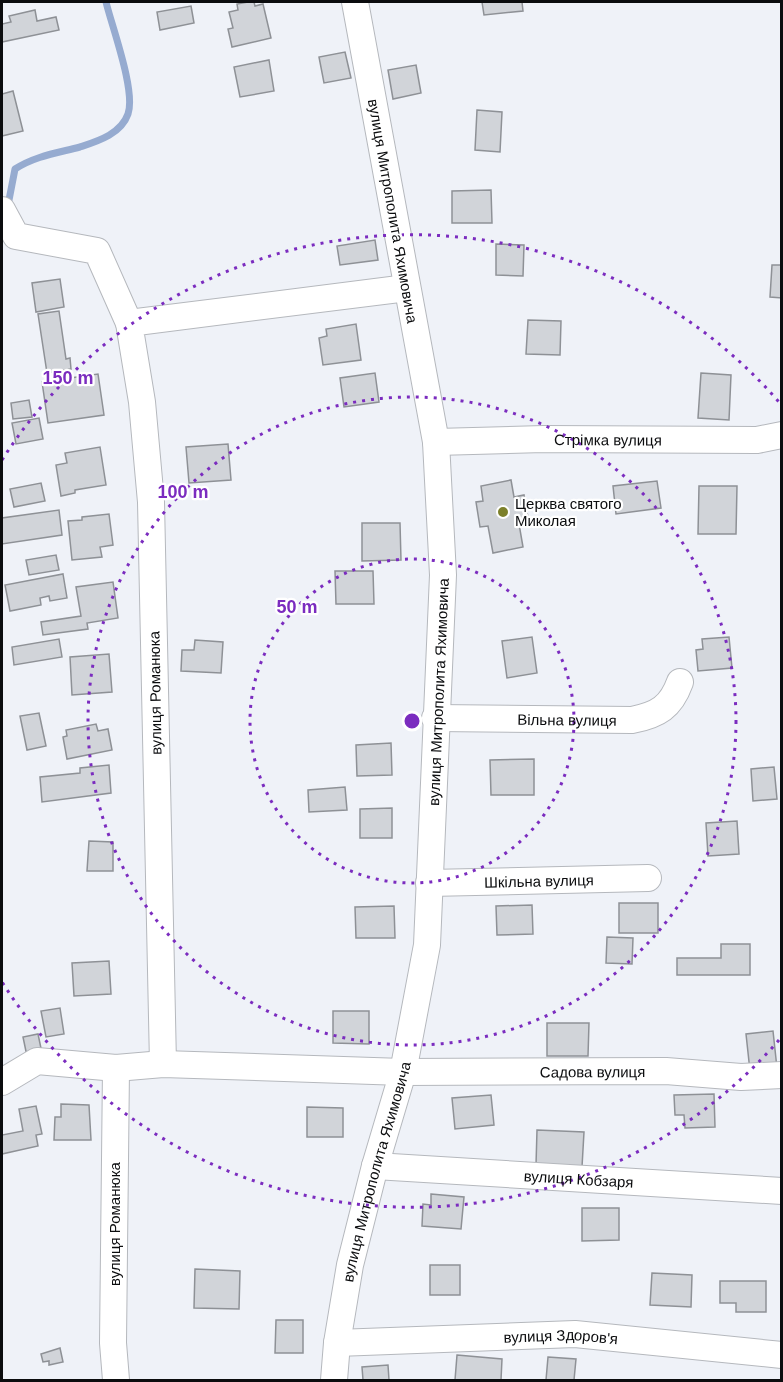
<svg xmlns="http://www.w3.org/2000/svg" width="783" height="1382" font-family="Helvetica,sans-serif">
	<rect width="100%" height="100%" fill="#eff2f8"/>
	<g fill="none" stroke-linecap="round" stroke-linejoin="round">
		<path stroke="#96abd0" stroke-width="7" d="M 9,200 L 15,169 C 35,156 57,153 80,147 C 98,141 121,134 128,114 C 136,91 112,27 106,2"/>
	</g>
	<g fill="#d1d4d9" stroke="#8e9196" stroke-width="1.5">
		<polygon points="248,2 254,2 255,6 263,4 271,38 232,47 228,29 233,28 229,12 238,10 237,4"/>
		<polygon points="482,2 522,2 523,11 484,15"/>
		<polygon points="191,6 194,23 160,30 157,12"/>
		<polygon points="35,10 37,21 56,17 59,30 2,42 2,24 11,22 9,16"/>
		<polygon points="345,52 351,78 324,83 319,57"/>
		<polygon points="269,60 274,91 240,97 234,67"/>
		<polygon points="416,65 421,93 393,99 388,70"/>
		<polygon points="13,91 23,131 2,136 2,94"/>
		<polygon points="477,110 502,112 500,152 475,150"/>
		<polygon points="491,190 492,223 452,223 452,191"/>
		<polygon points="375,240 378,260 340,265 337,246"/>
		<polygon points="496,244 524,245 523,276 496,275"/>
		<polygon points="772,265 782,265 782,298 770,297"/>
		<polygon points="60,279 64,307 36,312 32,283"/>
		<polygon points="59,311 66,359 70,358 71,369 47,373 38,314"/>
		<polygon points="528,320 561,321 560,355 526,354"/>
		<polygon points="356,324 361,360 323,365 319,338 327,336 326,329"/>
		<polygon points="375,373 379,402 344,407 340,378"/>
		<polygon points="701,373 731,375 729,420 698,418"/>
		<polygon points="98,374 104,415 48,423 42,382"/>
		<polygon points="29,400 32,417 13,419 11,403"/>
		<polygon points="39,418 43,439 16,444 12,423"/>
		<polygon points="228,444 231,480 189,483 186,447"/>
		<polygon points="100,447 106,485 75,490 75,493 61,496 56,465 67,463 65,453"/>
		<polygon points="511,480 514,497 524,495 529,523 519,524 523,547 493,553 488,526 480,527 476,502 483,501 481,486"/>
		<polygon points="657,481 661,508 616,514 613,486"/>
		<polygon points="41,483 45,501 14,507 10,489"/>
		<polygon points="699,486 737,486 736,534 698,534"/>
		<polygon points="59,510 62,535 2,544 2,518"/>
		<polygon points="109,514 113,545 100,547 102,557 72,560 68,521 82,520 82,517"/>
		<polygon points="362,523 400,523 401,560 362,561"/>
		<polygon points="56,555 59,570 29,575 26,560"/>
		<polygon points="335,571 373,571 374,604 336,604"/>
		<polygon points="63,574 67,598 50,601 49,596 40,598 41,605 10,611 5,585"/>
		<polygon points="113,582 118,618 87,623 88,629 43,635 41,622 81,616 76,587"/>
		<polygon points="532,637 537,673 507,678 502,641"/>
		<polygon points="729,637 732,668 698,671 696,650 703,649 702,639"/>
		<polygon points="59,639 62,657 14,665 12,647"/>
		<polygon points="195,640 223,642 221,673 181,671 182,650 194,650"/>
		<polygon points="109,654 112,692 72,695 70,657"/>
		<polygon points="39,713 46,746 27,750 20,716"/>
		<polygon points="96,724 98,731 108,729 112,750 67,759 63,737 67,736 66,730"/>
		<polygon points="391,743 392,775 357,776 356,745"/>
		<polygon points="534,759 534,795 491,795 490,760"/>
		<polygon points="109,765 111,793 42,802 40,777 80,773 80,768"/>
		<polygon points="774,767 777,799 753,801 751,769"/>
		<polygon points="345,787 347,810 309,812 308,790"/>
		<polygon points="392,808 392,838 360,838 360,809"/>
		<polygon points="737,821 739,854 708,856 706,823"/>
		<polygon points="89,841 113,842 113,871 87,871"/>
		<rect x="619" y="903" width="39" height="30"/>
		<polygon points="532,905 533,934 497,935 496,906"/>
		<polygon points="394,906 395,938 356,938 355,907"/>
		<polygon points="607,937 633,938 632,964 606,963"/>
		<polygon points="721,944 750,944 750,975 677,975 677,958 721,958"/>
		<polygon points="109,961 111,994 74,996 72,963"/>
		<polygon points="60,1008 64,1034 46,1037 41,1011"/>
		<polygon points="333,1011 369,1011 369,1044 333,1043"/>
		<polygon points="547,1023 589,1023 588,1056 547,1056"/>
		<polygon points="773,1031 777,1068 750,1071 746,1034"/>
		<polygon points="38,1034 43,1058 28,1061 23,1037"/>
		<polygon points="714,1094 715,1127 685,1128 684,1115 675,1115 674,1095"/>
		<polygon points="491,1095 494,1125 455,1129 452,1098"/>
		<polygon points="61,1104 89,1105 91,1140 54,1140 55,1117 61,1117"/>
		<polygon points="36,1106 42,1134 36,1135 38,1146 2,1154 2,1135 23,1131 19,1109"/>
		<polygon points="307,1107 343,1108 343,1137 307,1137"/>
		<polygon points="537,1130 584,1132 582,1167 536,1165"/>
		<polygon points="431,1194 464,1197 461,1229 422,1226 423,1204 431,1205"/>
		<polygon points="582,1208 619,1208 619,1240 582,1241"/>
		<rect x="430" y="1265" width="30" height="30"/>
		<polygon points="195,1269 240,1271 239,1309 194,1308"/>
		<polygon points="652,1273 692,1275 691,1307 650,1305"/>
		<polygon points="720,1281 766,1281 766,1312 736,1312 736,1303 720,1303"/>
		<polygon points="276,1320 303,1320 303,1353 275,1353"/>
		<polygon points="60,1348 63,1362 49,1365 49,1361 43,1362 41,1354"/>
		<polygon points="457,1355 502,1359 501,1380 455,1380"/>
		<polygon points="548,1357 576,1359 574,1380 546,1380"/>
		<polygon points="388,1365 389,1380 363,1380 362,1367"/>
	</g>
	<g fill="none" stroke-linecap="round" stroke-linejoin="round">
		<g stroke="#b5b8bd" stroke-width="28">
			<g id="minor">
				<polyline points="2,210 16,236 97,251 129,323"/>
				<path id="s1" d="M 436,442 L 544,439 L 757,440 L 782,435"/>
				<path id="s2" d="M 435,718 L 632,720 C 658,715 671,707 680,682"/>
				<path id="s3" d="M 429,883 L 648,878"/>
				<polyline points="163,1064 151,502 142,402 129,323 407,288"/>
				<polyline points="116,1068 113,1343 116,1380"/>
				<path id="s4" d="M 2,1082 L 37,1061 L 116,1068 L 163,1064 L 403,1072 L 666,1071 L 741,1077 L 782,1075"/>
				<path id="s5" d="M 375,1166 L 782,1191"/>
				<path id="s6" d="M 337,1343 L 575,1334 L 782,1355"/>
				<path id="s7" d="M 334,1380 L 337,1343 L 350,1265 L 375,1166 L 403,1072 L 427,945 L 443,575 L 436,442 L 355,2"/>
			</g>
		</g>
		<use href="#minor" stroke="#fff" stroke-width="26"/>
	</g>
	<g fill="none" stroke="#7b2cbf" stroke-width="3" stroke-dasharray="3 6">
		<circle cx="412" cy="721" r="162"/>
		<circle cx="412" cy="721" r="324"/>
		<path d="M779 1040A486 486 0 0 1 2 982M2 460A486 486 0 0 1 779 402"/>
	</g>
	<circle fill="#7c802a" stroke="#fff" stroke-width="2" cx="503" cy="512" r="6"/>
	<g text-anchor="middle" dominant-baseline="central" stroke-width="4.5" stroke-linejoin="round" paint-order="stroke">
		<g font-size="15" fill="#0b0c0e" stroke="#fff">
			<text transform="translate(393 211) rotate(80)">вулиця Митрополита Яхимовича</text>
			<text stroke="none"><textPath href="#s1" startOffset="172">Стрімка вулиця</textPath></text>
			<text transform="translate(155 693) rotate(-91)">вулиця Романюка</text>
			<text stroke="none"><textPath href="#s7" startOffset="699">вулиця Митрополита Яхимовича</textPath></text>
			<text stroke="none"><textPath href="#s2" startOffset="132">Вільна вулиця</textPath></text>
			<text stroke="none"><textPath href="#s3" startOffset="110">Шкільна вулиця</textPath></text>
			<text stroke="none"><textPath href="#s4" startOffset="597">Садова вулиця</textPath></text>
			<text stroke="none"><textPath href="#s7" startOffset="213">вулиця Митрополита Яхимовича</textPath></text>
			<text stroke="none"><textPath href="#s5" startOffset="204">вулиця Кобзаря</textPath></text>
			<text transform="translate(114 1224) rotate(-90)">вулиця Романюка</text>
			<text stroke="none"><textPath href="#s6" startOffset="224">вулиця Здоров'я</textPath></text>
		</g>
		<g font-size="15" fill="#0b0c0e" stroke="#fff" text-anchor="start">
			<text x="515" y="503">Церква святого<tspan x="515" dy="17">Миколая</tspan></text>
		</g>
	</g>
	<circle cx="412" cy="721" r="9" fill="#7b2cbf" stroke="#fff" stroke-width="3"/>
	<g font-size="18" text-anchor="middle" font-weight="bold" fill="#7b2cbf" stroke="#fff" stroke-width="4.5" stroke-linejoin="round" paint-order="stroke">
		<text x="68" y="384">150 m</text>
		<text x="183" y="498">100 m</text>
		<text x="297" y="613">50 m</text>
	</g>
	<rect width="783" height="1382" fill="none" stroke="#0b0c0e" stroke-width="6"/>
</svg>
